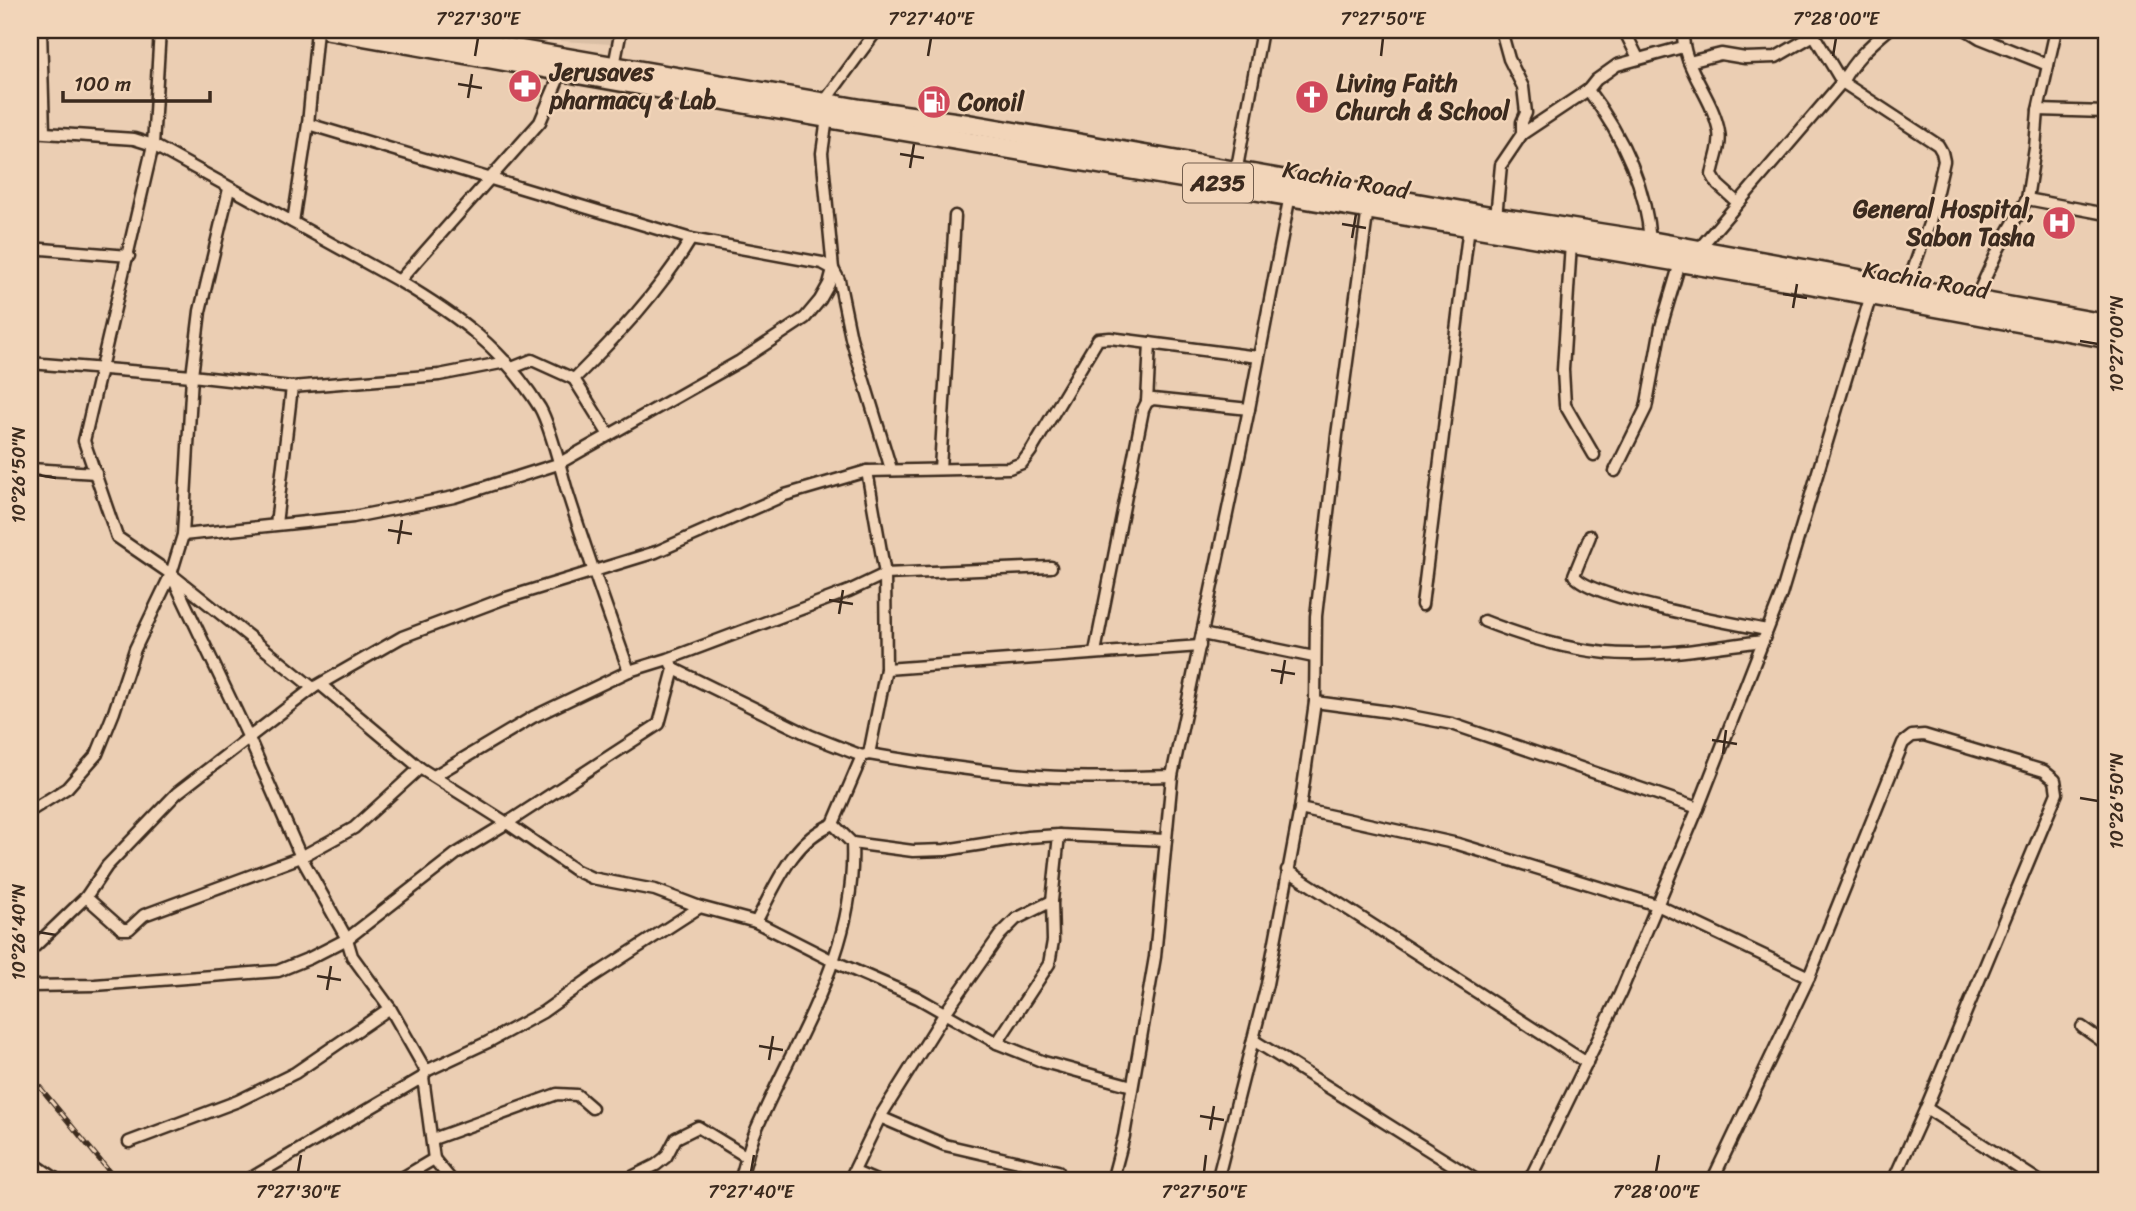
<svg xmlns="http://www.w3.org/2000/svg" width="2136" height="1211" font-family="Sriracha,sans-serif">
	<rect width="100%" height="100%" fill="#ebceb3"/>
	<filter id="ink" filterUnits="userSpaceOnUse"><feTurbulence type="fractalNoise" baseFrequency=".0143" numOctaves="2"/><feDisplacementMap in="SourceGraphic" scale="14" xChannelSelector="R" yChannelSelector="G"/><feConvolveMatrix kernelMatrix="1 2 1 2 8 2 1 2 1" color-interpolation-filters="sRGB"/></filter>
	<g filter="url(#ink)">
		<polygon fill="#dabfa5" points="497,30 615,30 612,44 495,37"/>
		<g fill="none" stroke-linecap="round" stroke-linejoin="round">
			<g stroke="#3b2a1e" stroke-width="15">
				<g id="street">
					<polyline points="41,30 44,132"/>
					<polyline points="160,30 153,145 84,441 117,537 171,574 313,688"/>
					<polyline points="1624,30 1638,58"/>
					<path d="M 1683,30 C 1681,67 1713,96 1719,132 C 1722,145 1714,162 1712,175 L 1718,185 L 1738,203"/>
					<polyline points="1811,30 1842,82 1938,145 1942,152 1944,161 1930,221 1907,287"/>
					<polyline points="1967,30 1980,38 2048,65"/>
					<polyline points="491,44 493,30"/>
					<polyline points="1689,62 1721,54 1745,58 1776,57 1814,35"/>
					<polyline points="614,66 621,30"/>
					<path d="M 1588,90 C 1622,135 1646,185 1650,241"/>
					<polyline points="824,102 877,30"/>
					<polyline points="2038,110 2106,112"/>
					<polyline points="827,118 822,153 833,269 839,280 851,338 891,469"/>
					<path d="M 30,132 L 134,139 L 153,145 L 399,281 C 458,316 503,348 540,408 C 551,427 561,472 568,494 C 587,554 608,612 629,671"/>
					<polyline points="1522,134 1588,90 1596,80 1617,65 1683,47"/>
					<polyline points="1236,173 1262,30"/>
					<polyline points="2027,199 2106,214"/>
					<polyline points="1496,217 1501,165 1522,134 1522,122 1526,113 1523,87 1509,59 1501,30"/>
					<polyline points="293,222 308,124 317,30"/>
					<polyline points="1571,243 1563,370 1565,405 1594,455"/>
					<polyline points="30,248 129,256"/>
					<path d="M 1698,250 L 1842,82 C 1854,60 1869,46 1888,30"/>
					<polyline points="399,281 540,122 562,70"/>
					<polyline points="1975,300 1999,248 2027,199 2035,148 2038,110 2056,30"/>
					<polyline points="30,363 192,376 292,387 439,375 506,362"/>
					<polyline points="512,368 532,360 574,379"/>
					<polyline points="1147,402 1150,343"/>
					<path d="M 609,435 L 574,379 C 618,335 659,292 691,239"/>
					<polyline points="30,469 96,473"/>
					<polyline points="940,469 955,216"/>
					<polyline points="867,471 885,574 886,669 869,754"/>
					<polyline points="1615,471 1646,408 1661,327 1680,263"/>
					<polyline points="276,524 292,387"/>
					<polyline points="183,535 353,517 454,497 558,464 740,361 805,318 820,300 829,284 833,269 822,263 691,239 308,124"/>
					<path d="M 1590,536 L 1574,575 C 1587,598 1736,624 1767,630"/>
					<polyline points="171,574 248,736 301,857 347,939 352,956 390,1008 426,1071 488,1042 543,1012 592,977 700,907"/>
					<polyline points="1422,605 1469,226"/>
					<path d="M 1484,621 C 1532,640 1583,655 1635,654 C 1678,654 1721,646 1763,641"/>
					<polyline points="1202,634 1314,657"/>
					<polyline points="1095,652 1143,410 1147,402 1153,399 1249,409"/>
					<polyline points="671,664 674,669 811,736 862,756"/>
					<polyline points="674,669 659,724 507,823 575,870 592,878 655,890 700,907 756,922 835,962 918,998 997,1043 1044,1062 1132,1086"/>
					<polyline points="886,669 1200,646"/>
					<polyline points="1315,702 1390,712 1452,724 1698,808"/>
					<polyline points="434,776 533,717 629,671 668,659 849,591 885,574 1051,567"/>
					<polyline points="1300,809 1458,844 1657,905 1809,977"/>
					<polyline points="30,811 67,788 97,754 114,712 135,649 171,574 183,535 192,376 200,311 229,189"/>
					<polyline points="852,843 913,851 945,850 1028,837 1059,835 1165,840"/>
					<polyline points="1287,870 1587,1063"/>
					<polyline points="86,897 122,929 129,929 144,915 301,857 354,828 420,768"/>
					<path d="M 756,922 C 776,885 792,841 833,824 L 862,756 L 869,754 C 921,763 973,771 1025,775 C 1074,779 1123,777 1172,776"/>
					<polyline points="30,951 86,897 107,866 177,793 313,688 402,637 503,599 656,552 785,495 867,471 1009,468 1022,463 1031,451 1098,339 1110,338 1258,357"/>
					<polyline points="30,986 95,985 278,971 310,958 347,939 456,854 507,823 420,768 321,685"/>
					<polyline points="2082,1027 2106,1044"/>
					<polyline points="1253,1040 1478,1181"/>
					<polyline points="997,1043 1049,964 1053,941 1052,901 1059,835"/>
					<polyline points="880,1117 945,1145 1058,1171 1057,1181"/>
					<polyline points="433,1139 557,1094 577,1095 592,1108"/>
					<polyline points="129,1142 238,1101 295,1073 390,1008"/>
					<polyline points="434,1159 452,1181"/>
					<polyline points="30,1161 59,1181"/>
					<polyline points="855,1172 876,1181"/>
					<polyline points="246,1181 423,1077 426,1071"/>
					<polyline points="397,1181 434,1159 423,1077"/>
					<polyline points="624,1181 656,1165 666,1157 676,1138 698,1127 747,1157"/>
					<path d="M 740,1181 C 745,1164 749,1146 756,1130 C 797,1035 857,951 852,843 L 833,824"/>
					<polyline points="849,1181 880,1117 945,1013 1000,935 1016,919 1052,901"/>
					<polyline points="1112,1181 1124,1136 1155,957 1172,776 1249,409 1290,195"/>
					<polyline points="1217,1181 1267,984 1300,809 1315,702 1316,616 1337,435 1368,208"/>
					<polyline points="1529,1181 1620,994 1698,808 1781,595 1871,295"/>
					<polyline points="1712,1181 1809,977 1903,743 1912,736 1924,735 2044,771 2055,780 2057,793 1926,1108"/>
					<polyline points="1893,1181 1926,1108 2039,1181"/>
				</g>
			</g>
			<g stroke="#3b2a1e" stroke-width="23">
				<g id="highway">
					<polyline points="329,30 827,118 1804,283 2106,338"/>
					<polyline points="406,30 861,109 968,124 1496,217 1650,241 2106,324"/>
				</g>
			</g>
			<use href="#street" stroke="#f2d5b9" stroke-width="10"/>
			<use href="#highway" stroke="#f2d5b9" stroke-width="18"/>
			<g stroke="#3b2a1e" stroke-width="5">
				<polyline id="rail" points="30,1075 117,1181"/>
			</g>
			<use href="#rail" stroke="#f2d5b9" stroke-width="2.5" stroke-dasharray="8" stroke-linecap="butt"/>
		</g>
	</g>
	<path fill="none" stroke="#3b2a1e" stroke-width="2.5" d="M 475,56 L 478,38M 928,56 L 931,38M 1381,56 L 1383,38M 1833,56 L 1836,38M 458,84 L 482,88M 468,98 L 472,74M 900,154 L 924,158M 910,168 L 914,144M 1342,224 L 1366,228M 1352,238 L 1356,214M 1783,294 L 1807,298M 1793,308 L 1797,284M 2080,341 L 2098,344M 38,475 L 56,478M 388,530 L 412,534M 398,544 L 402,520M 829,600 L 853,604M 839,614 L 843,590M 1271,670 L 1295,674M 1281,684 L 1285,660M 1712,740 L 1737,744M 1723,754 L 1726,730M 2080,798 L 2098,801M 38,932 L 56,935M 317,976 L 341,980M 327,990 L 331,966M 759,1046 L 783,1050M 769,1060 L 773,1036M 1200,1116 L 1224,1120M 1210,1130 L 1214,1106M 298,1172 L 301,1155M 751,1172 L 754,1155M 1204,1172 L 1206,1155M 1656,1172 L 1659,1155"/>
	<defs>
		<g id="pharmacy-disc" transform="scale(1.75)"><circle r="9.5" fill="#d1495b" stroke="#f2d5b9"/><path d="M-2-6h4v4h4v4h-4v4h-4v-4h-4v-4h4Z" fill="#fff"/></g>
		<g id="church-disc" transform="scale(1.75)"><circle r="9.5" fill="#d1495b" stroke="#f2d5b9"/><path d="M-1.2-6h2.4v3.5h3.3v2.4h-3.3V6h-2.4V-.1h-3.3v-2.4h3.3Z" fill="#fff"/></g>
		<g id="fuel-disc" transform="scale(1.75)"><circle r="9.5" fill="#d1495b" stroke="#f2d5b9"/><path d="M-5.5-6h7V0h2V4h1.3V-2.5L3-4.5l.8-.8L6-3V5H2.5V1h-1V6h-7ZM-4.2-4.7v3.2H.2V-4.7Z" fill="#fff"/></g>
		<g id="hospital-disc" transform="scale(1.75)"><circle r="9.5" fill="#d1495b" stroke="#f2d5b9"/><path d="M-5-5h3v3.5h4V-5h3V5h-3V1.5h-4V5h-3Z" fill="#fff"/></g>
	</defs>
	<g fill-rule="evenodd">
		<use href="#pharmacy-disc" x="525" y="86"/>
		<use href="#church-disc" x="1312" y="97"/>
		<use href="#fuel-disc" x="934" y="102"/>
		<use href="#hospital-disc" x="2059" y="223"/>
	</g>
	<g text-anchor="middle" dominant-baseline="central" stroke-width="5" stroke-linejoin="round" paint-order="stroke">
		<rect fill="#f2d5b9" stroke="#725d4c" stroke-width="2" x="1183" y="163.5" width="70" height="39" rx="5"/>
		<g font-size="23" font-weight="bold" fill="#3b2a1e">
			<text x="1218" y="183">A235</text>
		</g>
		<g font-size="24" font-weight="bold" fill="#3b2a1e" stroke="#f2d5b9" text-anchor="start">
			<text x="550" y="72">Jerusaves<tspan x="550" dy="28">pharmacy &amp; Lab</tspan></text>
			<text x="1336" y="83">Living Faith<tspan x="1336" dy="28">Church &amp; School</tspan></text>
			<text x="958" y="102">Conoil</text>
			<text x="2035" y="209" text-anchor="end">General Hospital,<tspan x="2035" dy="28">Sabon Tasha</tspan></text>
		</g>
		<g font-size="24" fill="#3b2a1e" stroke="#f2d5b9">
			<text transform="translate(1346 180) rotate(10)">Kachia Road</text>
			<text transform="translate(1926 280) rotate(10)">Kachia Road</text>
		</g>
	</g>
	<rect width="2136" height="1211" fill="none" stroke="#f2d5b9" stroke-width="77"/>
	<path d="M63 91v10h147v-10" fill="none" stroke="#3b2a1e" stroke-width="3.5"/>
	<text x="74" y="91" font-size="21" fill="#3b2a1e" stroke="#f2d5b9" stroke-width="5" paint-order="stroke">100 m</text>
	<rect x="38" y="38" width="2060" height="1134" fill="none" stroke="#3b2a1e" stroke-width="2.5"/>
	<g font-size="18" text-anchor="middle" fill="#3b2a1e">
		<text x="478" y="25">7°27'30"E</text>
		<text x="931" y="25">7°27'40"E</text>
		<text x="1383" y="25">7°27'50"E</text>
		<text x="1836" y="25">7°28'00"E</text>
		<text transform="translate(2117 344) rotate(-90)" y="6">10°27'00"N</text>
		<text transform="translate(19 475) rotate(-90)" y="6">10°26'50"N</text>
		<text transform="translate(2117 801) rotate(-90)" y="6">10°26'50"N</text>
		<text transform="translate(19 932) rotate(-90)" y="6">10°26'40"N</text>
		<text x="298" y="1198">7°27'30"E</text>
		<text x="751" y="1198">7°27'40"E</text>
		<text x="1204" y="1198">7°27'50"E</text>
		<text x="1656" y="1198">7°28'00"E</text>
	</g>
</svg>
